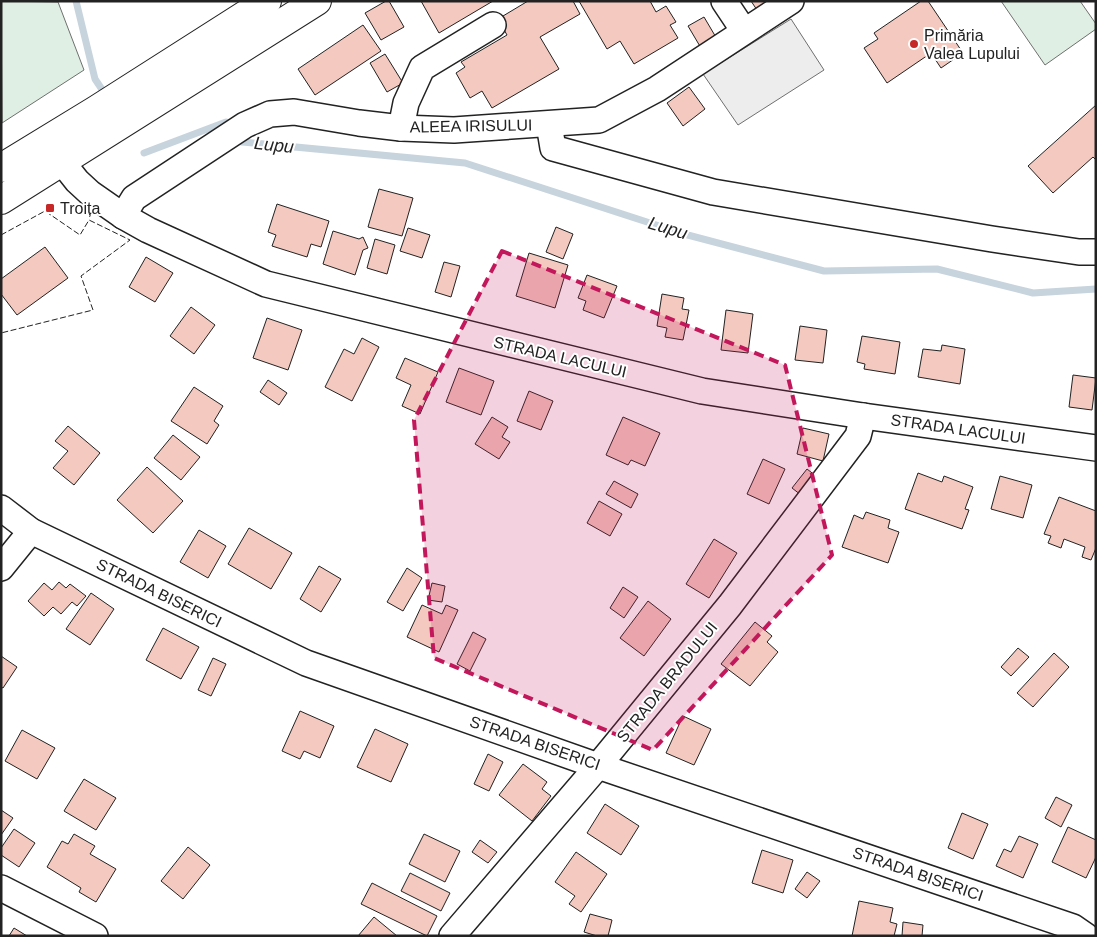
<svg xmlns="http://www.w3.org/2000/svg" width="1097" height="937" font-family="Helvetica,sans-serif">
	<rect width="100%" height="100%" fill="#fff"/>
	<g fill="#e0efe3" stroke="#6f6f6f">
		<polygon points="1,1 58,2 84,70 2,123"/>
		<polygon points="1001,1 1080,1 1096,24 1096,29 1045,65"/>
	</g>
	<polygon fill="#ededed" stroke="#6f6f6f" points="791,19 824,70 738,125 703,74"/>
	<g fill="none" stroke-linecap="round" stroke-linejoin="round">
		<g stroke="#c7d3dd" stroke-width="7">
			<polyline points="76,1 95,79 107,97"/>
			<polyline points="242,142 465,163 684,234 824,271 937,269 1033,293 1096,289"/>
			<polyline points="144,153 226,122"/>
		</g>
	</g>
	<g fill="#f3c9c0" stroke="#222">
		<polygon points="386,1 389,1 404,27 381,40 365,13"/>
		<polygon points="421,1 493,1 439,33"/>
		<polygon points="528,1 573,1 580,14 540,37 559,69 492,108 482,91 470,98 456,73 465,67 461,62 507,35 498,19"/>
		<polygon points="579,1 650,1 656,12 666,6 676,22 670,25 678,38 634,64 620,41 607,49"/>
		<polygon points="751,1 767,1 768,3 757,10"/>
		<polygon points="921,1 928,1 963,53 941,68 931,53 887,83 864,48 878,39 874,33"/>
		<polygon points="704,17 717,39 701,48 688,26"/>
		<polygon points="363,25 381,51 315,95 298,69"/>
		<polygon points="385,54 403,83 387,92 370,63"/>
		<polygon points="689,87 705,109 683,126 667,103"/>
		<polygon points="1096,105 1096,160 1093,157 1053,193 1028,166"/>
		<polygon points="379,189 413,198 402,236 368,227"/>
		<polygon points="277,204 329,221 321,247 311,244 307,257 272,246 276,235 268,232"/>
		<polygon points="556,227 573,234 563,259 546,252"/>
		<polygon points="408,228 430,235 422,258 400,251"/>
		<polygon points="333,231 359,239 363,237 368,248 363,250 355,275 323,264"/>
		<polygon points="375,239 395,245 387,274 367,268"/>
		<polygon points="45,247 68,278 17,315 1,294 1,279"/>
		<polygon points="529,253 568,265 555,308 516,296"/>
		<polygon points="146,257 173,273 155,302 129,287"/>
		<polygon points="444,262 460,266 451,297 435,292"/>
		<polygon points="587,275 617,286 604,318 583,310 586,301 578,298"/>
		<polygon points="662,294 684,298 682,309 689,310 683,340 665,337 667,328 657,326"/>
		<polygon points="191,307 215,325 194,354 170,336"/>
		<polygon points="726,310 753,314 748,353 721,350"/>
		<polygon points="267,318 302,330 288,370 253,358"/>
		<polygon points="800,326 827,330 823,363 795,360"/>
		<polygon points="862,336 900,342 895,374 864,369 865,364 857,362"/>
		<polygon points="362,338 379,347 352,401 325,387 344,349 354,354"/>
		<polygon points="942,345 965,349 960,384 918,377 923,349 941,351"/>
		<polygon points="405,358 438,372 420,414 402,406 411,385 396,378"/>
		<polygon points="459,368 494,381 481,415 446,402"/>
		<polygon points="1073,375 1096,378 1092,410 1069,407"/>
		<polygon points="268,380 287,393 279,405 260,392"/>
		<polygon points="194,387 223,406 214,421 219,425 207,444 171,421"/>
		<polygon points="529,391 553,401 541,430 517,421"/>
		<polygon points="492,417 508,427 502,437 510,442 499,459 475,444"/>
		<polygon points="623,417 660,433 645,466 631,460 628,465 606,455"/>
		<polygon points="68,426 100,453 74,485 53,468 68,451 55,441"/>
		<polygon points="803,428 829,434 823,461 797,454"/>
		<polygon points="173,435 200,457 181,480 154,458"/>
		<polygon points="763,459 785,469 769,504 747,494"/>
		<polygon points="147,467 183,501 153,533 117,500"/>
		<polygon points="807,469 816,476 801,495 792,488"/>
		<polygon points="918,473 942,482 944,476 973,487 965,509 969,510 962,529 905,509"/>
		<polygon points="1000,476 1032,485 1023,518 991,509"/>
		<polygon points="614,481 638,494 631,508 606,494"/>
		<polygon points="1059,497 1096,511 1096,548 1091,560 1082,557 1085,547 1064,539 1061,548 1048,543 1051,536 1044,534"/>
		<polygon points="599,501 622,514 610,536 587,523"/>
		<polygon points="866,512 890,520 888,528 899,532 888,563 842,547 854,515 863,519"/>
		<polygon points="249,528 292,553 271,589 228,564"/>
		<polygon points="199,530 226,546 208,578 180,562"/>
		<polygon points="714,539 737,553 709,598 686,584"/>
		<polygon points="319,566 341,579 321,612 300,599"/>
		<polygon points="407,568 422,578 403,611 387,602"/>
		<polygon points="59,582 66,588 70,584 86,596 77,606 72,602 61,614 53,607 44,616 28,601 44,583 52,590"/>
		<polygon points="432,583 445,586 442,602 428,600"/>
		<polygon points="623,587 638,597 624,618 610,608"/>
		<polygon points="91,593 114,609 90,645 66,629"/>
		<polygon points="648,601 671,619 644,656 620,638"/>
		<polygon points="422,605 442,614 446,605 458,610 439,652 407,637"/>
		<polygon points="755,622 772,636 767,642 778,652 750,686 721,664"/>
		<polygon points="163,628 199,647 181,679 146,660"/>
		<polygon points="473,632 486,639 470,671 457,664"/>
		<polygon points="1018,648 1029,657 1011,676 1001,667"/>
		<polygon points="1054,653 1069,667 1033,707 1017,693"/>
		<polygon points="1,656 17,667 3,688 1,687"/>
		<polygon points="213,658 226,664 211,696 198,690"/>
		<polygon points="300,711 334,726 320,758 304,751 300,759 282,751"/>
		<polygon points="683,716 711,729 694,765 666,753"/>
		<polygon points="375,729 408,744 391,782 357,767"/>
		<polygon points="22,730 55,748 37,779 5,761"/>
		<polygon points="488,754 503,762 489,791 474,784"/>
		<polygon points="523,764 547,782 542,789 551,796 532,821 499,795"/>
		<polygon points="84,779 116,798 96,830 64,811"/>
		<polygon points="1056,797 1072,805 1061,827 1045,818"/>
		<polygon points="605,804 639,826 621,855 587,833"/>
		<polygon points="1,810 13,818 1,835"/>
		<polygon points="962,813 988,824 973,859 948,848"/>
		<polygon points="1068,827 1096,840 1096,857 1086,878 1052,862"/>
		<polygon points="14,829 35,843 19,867 1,855 1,848"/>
		<polygon points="74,834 95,846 90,854 116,869 96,902 79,892 81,888 47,867 62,841 68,844"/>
		<polygon points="424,834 460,851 445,882 409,864"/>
		<polygon points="1019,836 1038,844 1023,878 996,866 1004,849 1011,852"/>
		<polygon points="480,840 497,852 488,863 472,852"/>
		<polygon points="188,847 210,865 183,899 161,881"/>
		<polygon points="762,850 793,860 783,893 752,883"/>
		<polygon points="576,852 607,874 581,912 569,904 575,896 555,882"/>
		<polygon points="807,872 820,881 807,898 795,889"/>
		<polygon points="410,873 450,893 441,911 401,891"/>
		<polygon points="372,883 437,916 427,936 361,904"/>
		<polygon points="859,901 893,908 890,922 897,924 894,936 852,936"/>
		<polygon points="590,914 612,920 608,936 597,936 584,932"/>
		<polygon points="374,917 397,936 358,936"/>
		<polygon points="903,922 923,925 922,936 902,936"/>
		<polygon points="14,928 27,936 9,936"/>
	</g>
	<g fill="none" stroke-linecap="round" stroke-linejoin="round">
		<g stroke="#222" stroke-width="28">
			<g id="minor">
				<polyline points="724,1 744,31"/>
				<polyline points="549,124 553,148 713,192 992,239 1079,252 1096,252"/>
				<polyline points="401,128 406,103 422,68 493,25"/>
				<polyline points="62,162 77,181 90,193 123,216 148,230 266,284 702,391 863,416 1096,448"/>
				<polyline points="123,216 134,198 245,125 270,114 294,112 359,123 401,128 454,130 599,120 657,89 791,1"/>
				<polyline points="1,508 31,531 306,663 598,766 1073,927 1086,936"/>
				<polyline points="1,568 31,531"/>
				<polyline points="1,888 95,936"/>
				<polyline points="452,936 598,766 730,605 858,436 863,416"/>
			</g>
		</g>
		<g stroke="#222" stroke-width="30">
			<g id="highway">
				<polyline points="1,168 96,110 267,1"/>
				<polyline points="1,200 317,1"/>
			</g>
		</g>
		<use href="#minor" stroke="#fff" stroke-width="25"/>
		<use href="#highway" stroke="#fff" stroke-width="28"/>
		<polyline stroke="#222" stroke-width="1" stroke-dasharray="6 2.5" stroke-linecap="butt" points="1,235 45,211 80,235 89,220 130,240 81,276 93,310 1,333"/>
	</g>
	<path fill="#c2185b" fill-opacity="0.2" stroke="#c2185b" stroke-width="4" stroke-dasharray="10 6" stroke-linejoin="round" d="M 502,251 L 785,365 L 832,555 L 653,750 L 434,658 L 414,420 Z"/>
	<g fill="#c62828" stroke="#fff" stroke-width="2">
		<circle cx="914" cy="44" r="5"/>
		<rect x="45" y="203" width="10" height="10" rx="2.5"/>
	</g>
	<g text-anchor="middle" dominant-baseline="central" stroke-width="4" stroke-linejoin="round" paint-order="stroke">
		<g font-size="16" fill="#222" stroke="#fff" text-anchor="start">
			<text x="924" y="35">Primăria<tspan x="924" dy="18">Valea Lupului</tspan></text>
			<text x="60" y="208">Troița</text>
		</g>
		<g font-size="16" fill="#222" stroke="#fff">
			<text transform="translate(471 126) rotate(-1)">ALEEA IRISULUI</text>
			<text transform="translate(560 357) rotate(13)">STRADA LACULUI</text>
			<text transform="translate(958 429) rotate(8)">STRADA LACULUI</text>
			<text transform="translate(159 593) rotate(26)">STRADA BISERICI</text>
			<text transform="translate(667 682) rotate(-51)">STRADA BRADULUI</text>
			<text transform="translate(535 743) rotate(19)">STRADA BISERICI</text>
			<text transform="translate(918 874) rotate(19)">STRADA BISERICI</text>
		</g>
		<g font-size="18" font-style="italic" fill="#222" stroke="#fff">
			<text transform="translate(274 145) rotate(6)">Lupu</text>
			<text transform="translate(668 228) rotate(17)">Lupu</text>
		</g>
	</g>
	<rect width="1097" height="937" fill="none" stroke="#222222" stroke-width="5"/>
</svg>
